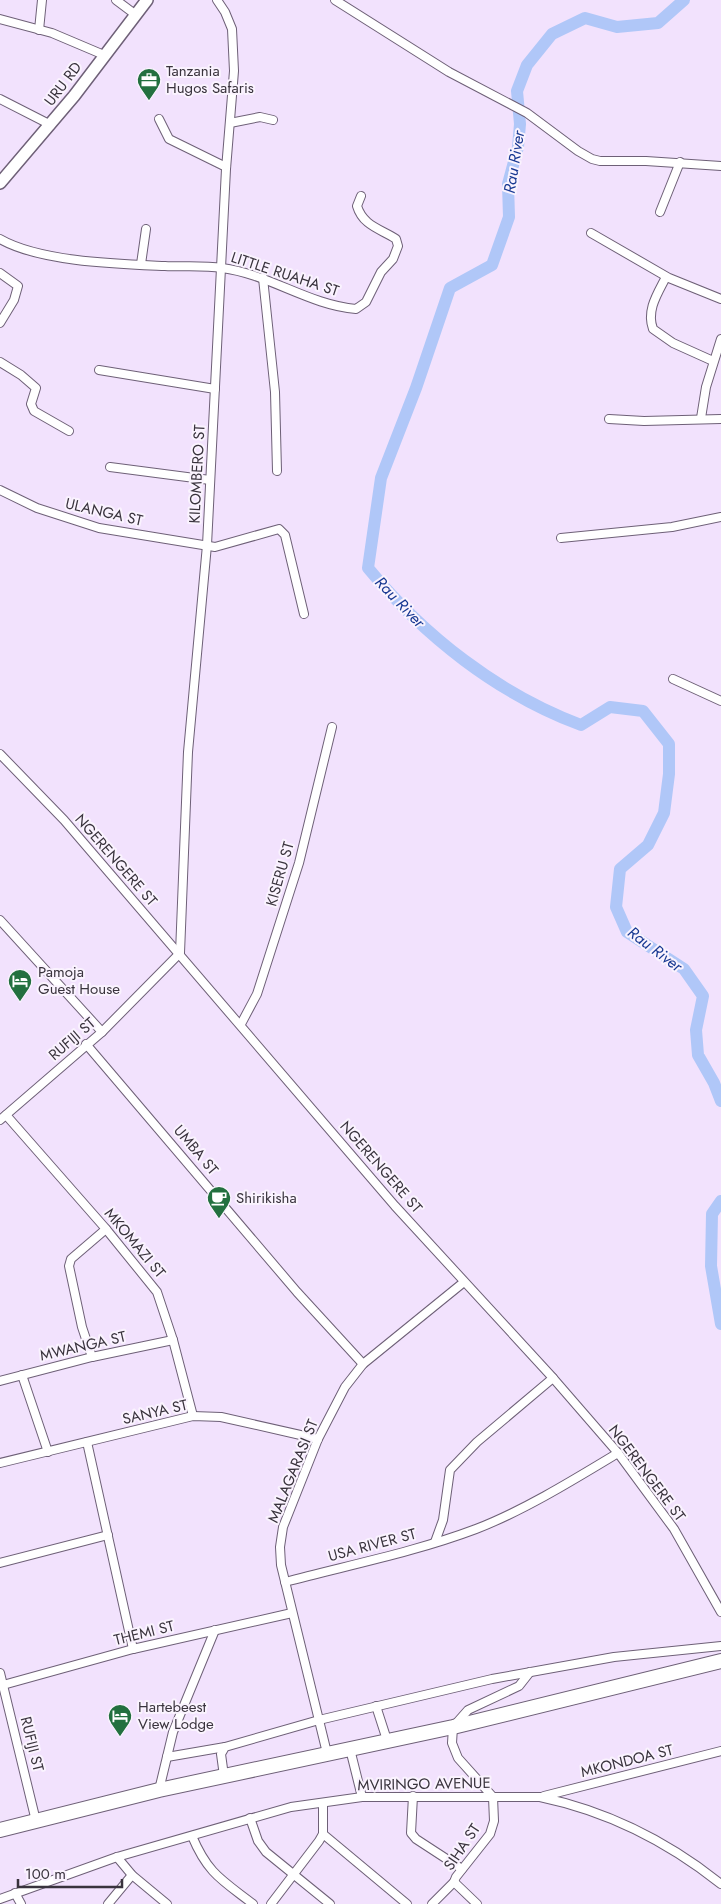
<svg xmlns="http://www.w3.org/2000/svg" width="721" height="1904" font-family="Jost,sans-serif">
	<rect width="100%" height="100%" fill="#f2e2fd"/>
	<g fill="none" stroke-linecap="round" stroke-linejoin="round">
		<g stroke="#b0c7f8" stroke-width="12">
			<path d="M 684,0 L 658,23 L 617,27 L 585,18 L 552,34 L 527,65 L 517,91 L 520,124 L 518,147 L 508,184 L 509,217 L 492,265 L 450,288 L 416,388 L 381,478 L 368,568 C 424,636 498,694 581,725 L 610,707 L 643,711 L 669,744 L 669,774 L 664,813 L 648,845 L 620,869 L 616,907 L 627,932 L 684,969 L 703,996 L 696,1030 L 698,1055 L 714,1083 L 721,1101"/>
			<polyline points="721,1201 712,1214 711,1266 721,1324"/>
		</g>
		<g stroke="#6e6077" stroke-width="10">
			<g id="street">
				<polyline points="116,0 136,15"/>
				<polyline points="335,0 449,72 527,113 578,151 592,159 600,161 646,161 721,166"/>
				<polyline points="0,19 52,33 104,55"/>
				<polyline points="39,30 42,0"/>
				<polyline points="0,99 51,125"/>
				<polyline points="159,119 169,139 226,167"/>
				<polyline points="230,123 260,117 273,120"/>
				<polyline points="660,212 680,162"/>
				<polyline points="591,233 669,278 721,299"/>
				<path d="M 0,239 C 40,262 119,264 165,266 C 183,267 203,265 222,268 C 269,274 309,305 356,309 L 366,302 L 381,272 L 393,259 L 398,246 L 396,239 C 381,229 363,226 357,206 L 361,196"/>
				<polyline points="141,264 146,229"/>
				<polyline points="0,273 18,286 14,300 0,323"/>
				<path d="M 666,277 C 658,293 646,310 653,329 L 673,343 L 713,361"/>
				<polyline points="263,278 275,392 277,471"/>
				<polyline points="0,362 21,375 36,388 31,404 34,411 69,431"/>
				<polyline points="99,370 215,389"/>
				<polyline points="701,418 706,387 721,339"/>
				<polyline points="609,419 644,421 721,419"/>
				<polyline points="110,467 210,480"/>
				<polyline points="0,490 37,508 99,528 215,547 279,529 285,535 304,614"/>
				<polyline points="561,538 672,527 721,517"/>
				<polyline points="673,679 721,701"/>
				<polyline points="0,754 64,820 395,1206 553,1378 618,1453 674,1529 721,1612"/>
				<polyline points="0,920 102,1032"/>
				<polyline points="241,1024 257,994 299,863 332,727"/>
				<polyline points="86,1044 297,1292 363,1364"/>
				<polyline points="6,1115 106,1229 157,1292 173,1340 193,1416"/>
				<polyline points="0,1120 102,1032 180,953 188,752 207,545 226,169 234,71 232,29 225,12 217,0"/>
				<polyline points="92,1357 82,1327 69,1266 71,1259 106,1229"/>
				<polyline points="22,1375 48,1452"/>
				<polyline points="0,1381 92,1357 173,1340"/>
				<polyline points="87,1442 133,1649"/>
				<polyline points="0,1463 193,1416 221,1417 318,1439"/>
				<polyline points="435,1542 443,1520 450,1470 477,1442 553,1378"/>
				<polyline points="0,1563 108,1535"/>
				<path d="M 285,1582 C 349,1565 415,1552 476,1529 C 523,1511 575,1479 618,1453"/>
				<polyline points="0,1673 36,1821"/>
				<polyline points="3,1685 133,1649 292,1613"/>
				<polyline points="376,1706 387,1740"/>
				<polyline points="350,1749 362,1797"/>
				<polyline points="327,1753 281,1565 280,1547 283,1527 318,1439 345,1387 363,1364 464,1282"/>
				<polyline points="167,1757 225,1747"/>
				<polyline points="224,1776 221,1754 225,1747 319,1720 492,1679 614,1657 721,1646"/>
				<polyline points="159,1790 173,1732 215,1630"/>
				<polyline points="413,1796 411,1833 416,1839 462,1869"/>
				<polyline points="544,1796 721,1751"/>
				<polyline points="250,1818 258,1841 266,1852 330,1904"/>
				<polyline points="323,1834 407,1904"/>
				<path d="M 192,1836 C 208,1874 222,1880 253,1904"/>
				<polyline points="117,1857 132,1875 167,1904"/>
				<polyline points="15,1893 21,1904"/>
				<path d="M 0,1899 L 117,1857 L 291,1807 L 362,1797 L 540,1797 C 607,1811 667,1841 721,1884"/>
				<polyline points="108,1904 132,1875"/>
				<polyline points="271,1904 319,1841 323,1834 323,1803"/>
				<polyline points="432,1904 454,1882"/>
				<polyline points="477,1904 454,1882 456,1877 490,1834 494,1821 493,1797 458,1758 452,1743 453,1727 468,1710 519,1686 530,1672"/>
			</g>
		</g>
		<g stroke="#6e6077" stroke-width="14">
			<polyline id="secondary" points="0,183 74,96 147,0"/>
		</g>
		<g stroke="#6e6077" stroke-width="16">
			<polyline id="highway" points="0,1830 159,1790 453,1727 721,1661"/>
		</g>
		<use href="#street" stroke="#fff" stroke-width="8"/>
		<use href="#secondary" stroke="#fff" stroke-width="11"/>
		<use href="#highway" stroke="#fff" stroke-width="14"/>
	</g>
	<defs>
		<g id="office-pin" transform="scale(1.25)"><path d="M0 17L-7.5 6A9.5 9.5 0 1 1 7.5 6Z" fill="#23703f" stroke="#faf3fe"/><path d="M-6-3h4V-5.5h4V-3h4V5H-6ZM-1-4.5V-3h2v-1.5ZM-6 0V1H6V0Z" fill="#fff"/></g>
		<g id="hotel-pin" transform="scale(1.25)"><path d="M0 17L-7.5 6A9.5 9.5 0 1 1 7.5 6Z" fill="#23703f" stroke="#faf3fe"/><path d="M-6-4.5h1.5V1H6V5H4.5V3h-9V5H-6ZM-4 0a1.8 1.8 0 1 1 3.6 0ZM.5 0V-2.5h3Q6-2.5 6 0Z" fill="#fff"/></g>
		<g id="cafe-pin" transform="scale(1.25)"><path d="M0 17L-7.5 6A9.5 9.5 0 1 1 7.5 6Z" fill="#23703f" stroke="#faf3fe"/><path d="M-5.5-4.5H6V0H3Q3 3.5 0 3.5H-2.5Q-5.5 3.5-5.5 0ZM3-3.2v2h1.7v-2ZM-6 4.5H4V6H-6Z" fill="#fff"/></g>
	</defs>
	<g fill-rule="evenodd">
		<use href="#office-pin" x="149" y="80"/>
		<use href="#hotel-pin" x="20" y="981"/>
		<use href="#cafe-pin" x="219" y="1198"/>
		<use href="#hotel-pin" x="120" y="1716"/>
	</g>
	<g text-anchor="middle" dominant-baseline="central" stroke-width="4" stroke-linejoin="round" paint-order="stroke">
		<g font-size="15" fill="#39333d" stroke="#faf3fe" text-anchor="start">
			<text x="166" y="71">Tanzania<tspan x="166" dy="17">Hugos Safaris</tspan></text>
			<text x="38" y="972">Pamoja<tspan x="38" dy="17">Guest House</tspan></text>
			<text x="236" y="1198">Shirikisha</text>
			<text x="138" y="1707">Hartebeest<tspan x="138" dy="17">View Lodge</tspan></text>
		</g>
		<g font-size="15" fill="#39333d" stroke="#faf3fe">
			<text transform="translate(63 84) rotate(-53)">URU RD</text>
			<text transform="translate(285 274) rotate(18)">LITTLE RUAHA ST</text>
			<text transform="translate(197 474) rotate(-87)">KILOMBERO ST</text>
			<text transform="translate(104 512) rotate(13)">ULANGA ST</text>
			<text transform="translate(116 860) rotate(49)">NGERENGERE ST</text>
			<text transform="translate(280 874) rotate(-74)">KISERU ST</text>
			<text transform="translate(72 1039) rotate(-41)">RUFIJI ST</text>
			<text transform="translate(196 1150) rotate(50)">UMBA ST</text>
			<text transform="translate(381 1167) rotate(49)">NGERENGERE ST</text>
			<text transform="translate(135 1243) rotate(50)">MKOMAZI ST</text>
			<text transform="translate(83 1346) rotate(-13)">MWANGA ST</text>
			<text transform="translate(155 1412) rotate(-13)">SANYA ST</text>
			<text transform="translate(293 1471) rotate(-68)">MALAGARASI ST</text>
			<text transform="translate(647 1473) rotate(53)">NGERENGERE ST</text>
			<text transform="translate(372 1545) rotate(-15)">USA RIVER ST</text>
			<text transform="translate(144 1633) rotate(-14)">THEMI ST</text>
			<text transform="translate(32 1744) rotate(76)">RUFIJI ST</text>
			<text transform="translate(627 1761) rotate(-14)">MKONDOA ST</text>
			<text transform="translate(424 1784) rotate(-1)">MVIRINGO AVENUE</text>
			<text transform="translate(462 1847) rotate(-56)">SIHA ST</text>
		</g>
		<g font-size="16" font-style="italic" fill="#183992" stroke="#faf3fe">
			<text transform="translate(514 162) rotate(-81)">Rau River</text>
			<text transform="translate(400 602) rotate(46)">Rau River</text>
			<text transform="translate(655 949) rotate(37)">Rau River</text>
		</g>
	</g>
	<path d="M18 1879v8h104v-8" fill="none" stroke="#39333d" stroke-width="2.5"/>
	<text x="25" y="1879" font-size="15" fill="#39333d" stroke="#faf3fe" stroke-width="4" paint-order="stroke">100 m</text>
</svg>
